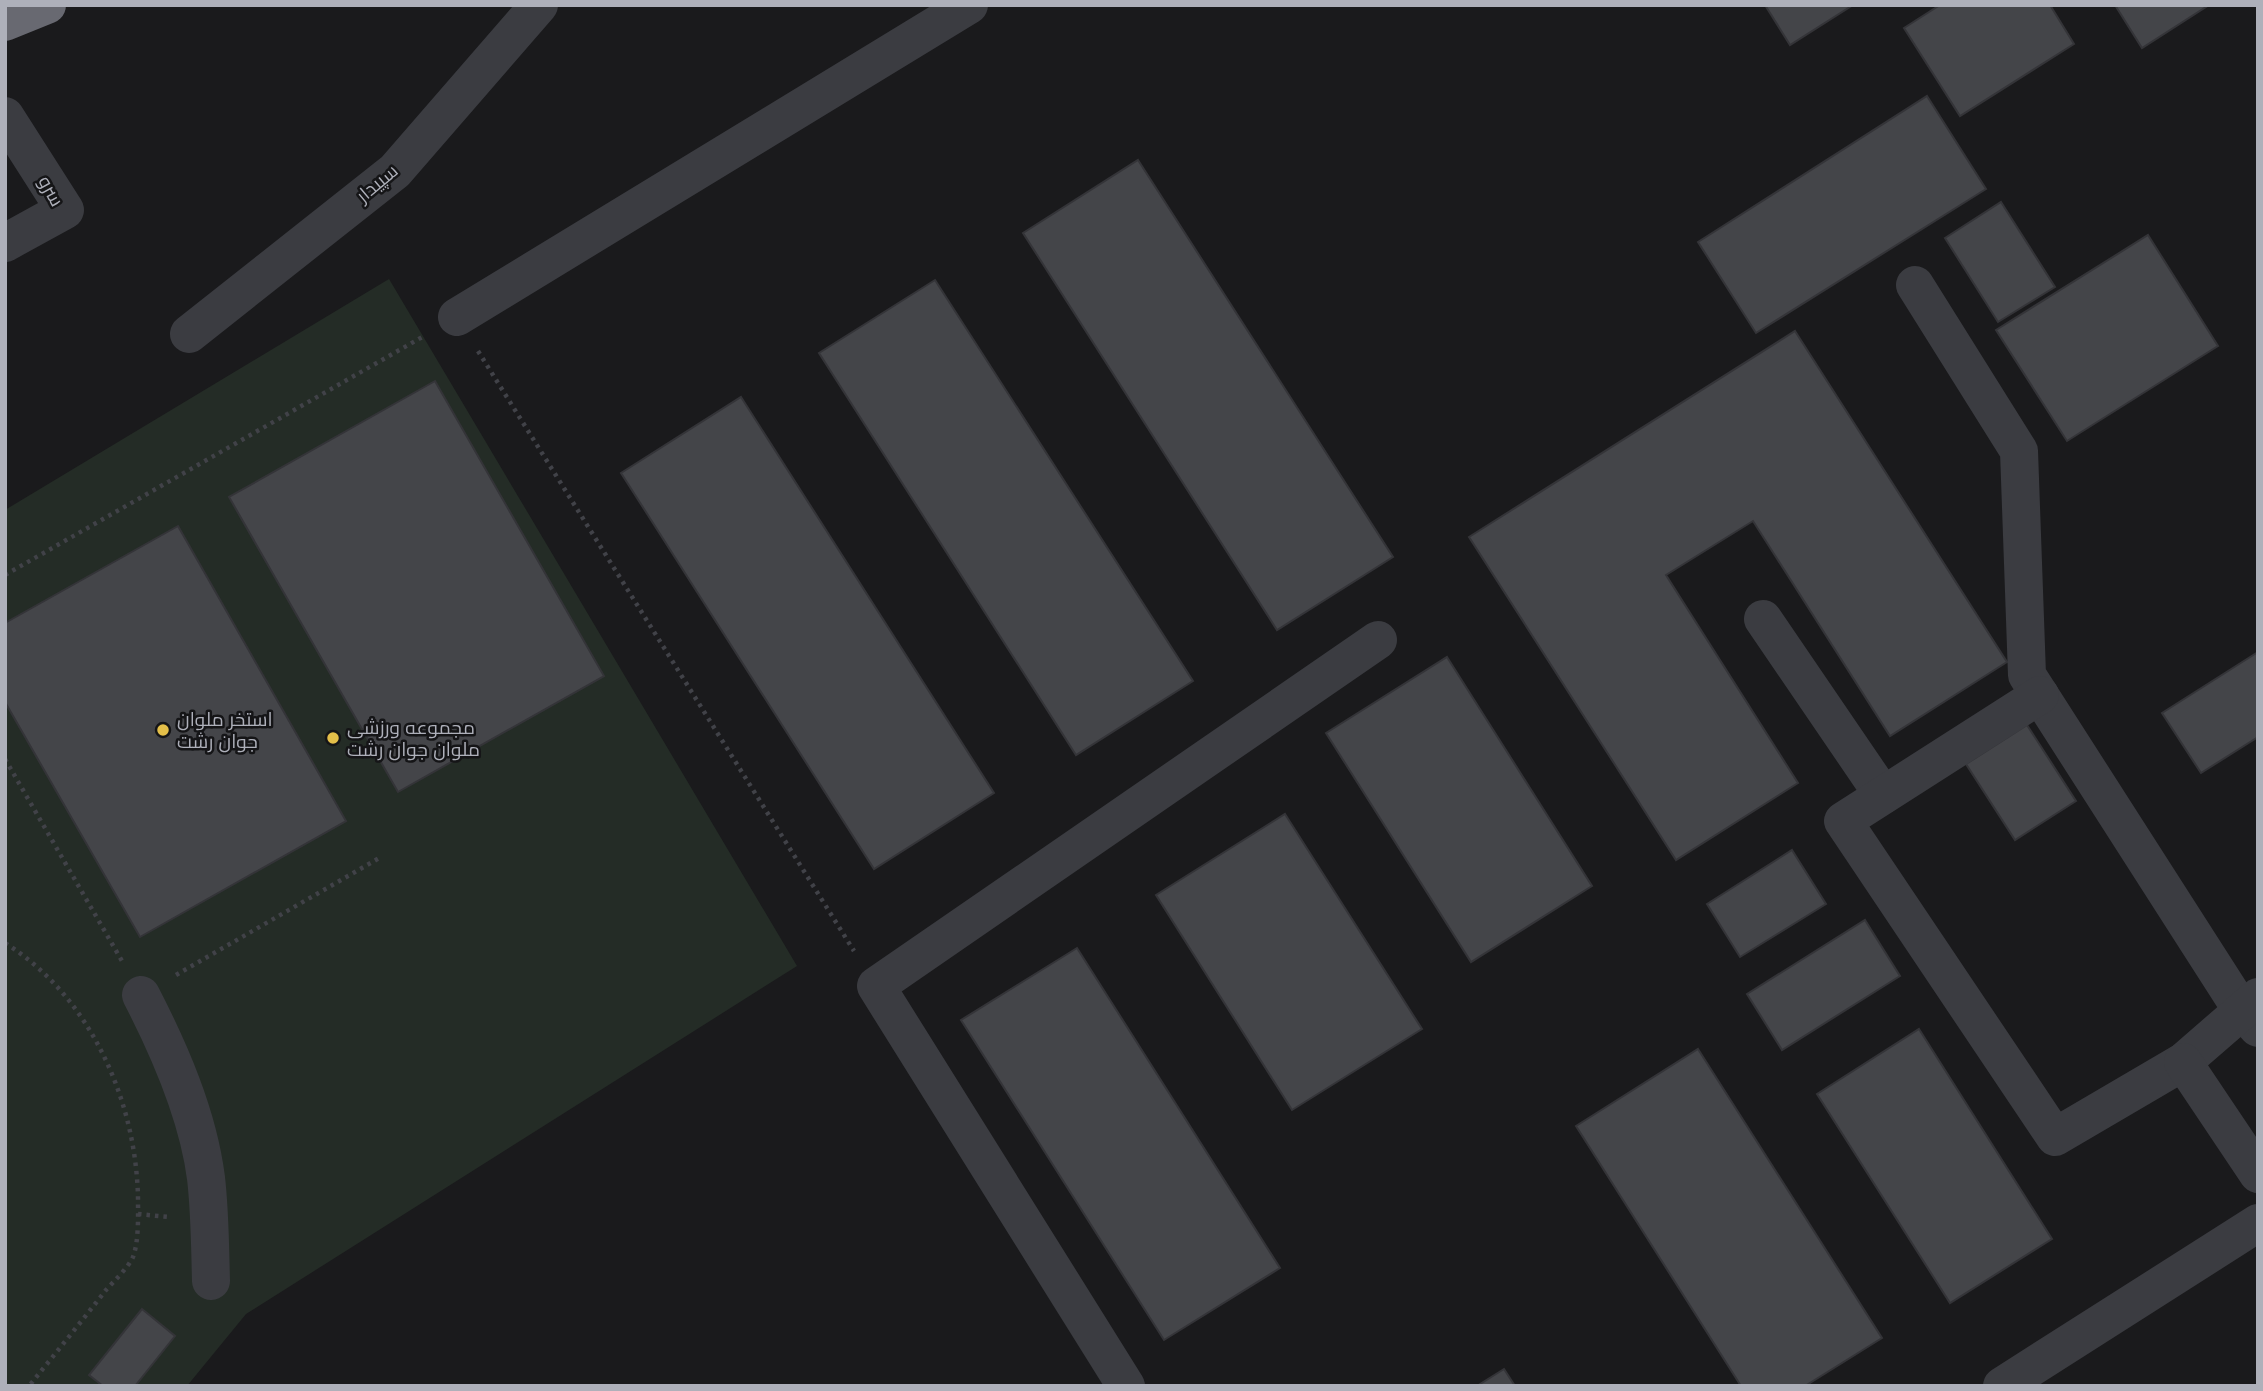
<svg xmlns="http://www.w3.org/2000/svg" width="2263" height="1391" font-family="Inter,Cairo,sans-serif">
	<rect width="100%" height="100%" fill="#1a1a1c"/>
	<polygon fill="#242c26" points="389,279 797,966 246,1314 187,1386 5,1386 5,510"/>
	<g fill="#444549" stroke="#343438" stroke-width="2">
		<polygon points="1765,5 1853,5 1790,45"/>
		<polygon points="1940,5 2050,5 2074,44 1960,116 1904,28"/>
		<polygon points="2115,5 2209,5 2142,48"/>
		<polygon points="1927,96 1986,189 1756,333 1698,242"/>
		<polygon points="1138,160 1393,557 1277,630 1023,233"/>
		<polygon points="2001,202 2055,287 1998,322 1945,238"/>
		<polygon points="2148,235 2218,346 2067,441 1996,330"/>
		<polygon points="935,280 1193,681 1076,755 819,353"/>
		<polygon points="1795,331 2007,662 1890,736 1753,521 1666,575 1798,783 1676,860 1469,537"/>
		<polygon points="435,381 604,676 398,792 229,497"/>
		<polygon points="741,397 994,793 874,869 621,473"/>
		<polygon points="178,526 346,821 140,937 5,702 5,623"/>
		<polygon points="2258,652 2258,737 2201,773 2162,713"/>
		<polygon points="1447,657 1592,886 1471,962 1326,733"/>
		<polygon points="2027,725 2076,801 2015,840 1966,764"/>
		<polygon points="1285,814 1422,1029 1292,1110 1156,895"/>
		<polygon points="1792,850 1826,904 1740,957 1707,904"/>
		<polygon points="1865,920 1900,976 1782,1050 1747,994"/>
		<polygon points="1077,948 1280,1268 1164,1340 961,1020"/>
		<polygon points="1919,1029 2052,1239 1950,1303 1817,1094"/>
		<polygon points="1698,1049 1882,1338 1805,1386 1741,1386 1576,1126"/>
		<polygon points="142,1309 175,1336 135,1386 103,1386 89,1375"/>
		<polygon points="1504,1369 1515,1386 1477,1386"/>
	</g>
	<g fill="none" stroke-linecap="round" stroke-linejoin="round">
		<g stroke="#414248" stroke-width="4.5" stroke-dasharray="3.5 5" stroke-linecap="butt">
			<polyline points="478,351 854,951"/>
			<polyline points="5,575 424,336"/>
			<polyline points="5,759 122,961"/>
			<path d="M 5,943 C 91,997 136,1101 138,1198 C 138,1215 139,1241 133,1257 C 128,1268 114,1281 106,1290 C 81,1322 55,1354 29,1386"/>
			<polyline points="176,975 381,857"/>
			<polyline points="138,1214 169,1217"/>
		</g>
		<g stroke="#3b3c41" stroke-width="38">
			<polyline points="5,116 65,210 5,243"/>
			<polyline points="1915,285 2019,451 2027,675 2241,1009 2258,1028"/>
			<polyline points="457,317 969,5"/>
			<polyline points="189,334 395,171 539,5"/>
			<polyline points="1763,619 1883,795"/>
			<polyline points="2040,695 1843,821 2055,1137 2183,1062 2258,997"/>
			<path d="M 141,995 C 170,1051 198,1115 206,1178 C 210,1212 210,1247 211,1281"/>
			<polyline points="2183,1062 2258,1174"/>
			<polyline points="1126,1386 876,986 1378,640"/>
			<polyline points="2002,1386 2258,1223"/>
		</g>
		<polyline stroke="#686971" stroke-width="38" points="5,22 47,5"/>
	</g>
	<g fill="#e4bf49" stroke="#151517" stroke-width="2.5">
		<circle cx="163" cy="730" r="7"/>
		<circle cx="333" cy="738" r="7"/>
	</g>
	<g text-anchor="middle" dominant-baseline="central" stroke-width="5" stroke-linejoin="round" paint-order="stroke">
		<g font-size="19" fill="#aeb0ba" stroke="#151517">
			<text transform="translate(377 183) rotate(-40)">سپیدار</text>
			<text transform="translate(51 191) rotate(61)">سرو</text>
		</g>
		<g font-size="19" fill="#aeb0ba" stroke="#151517" text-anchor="start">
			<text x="177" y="719">استخر ملوان<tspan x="177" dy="22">جوان رشت</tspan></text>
			<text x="347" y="727">مجموعه ورزشی<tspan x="347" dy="22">ملوان جوان رشت</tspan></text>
		</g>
	</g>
	<rect width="2263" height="1391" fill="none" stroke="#aeb0ba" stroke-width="14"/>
</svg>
